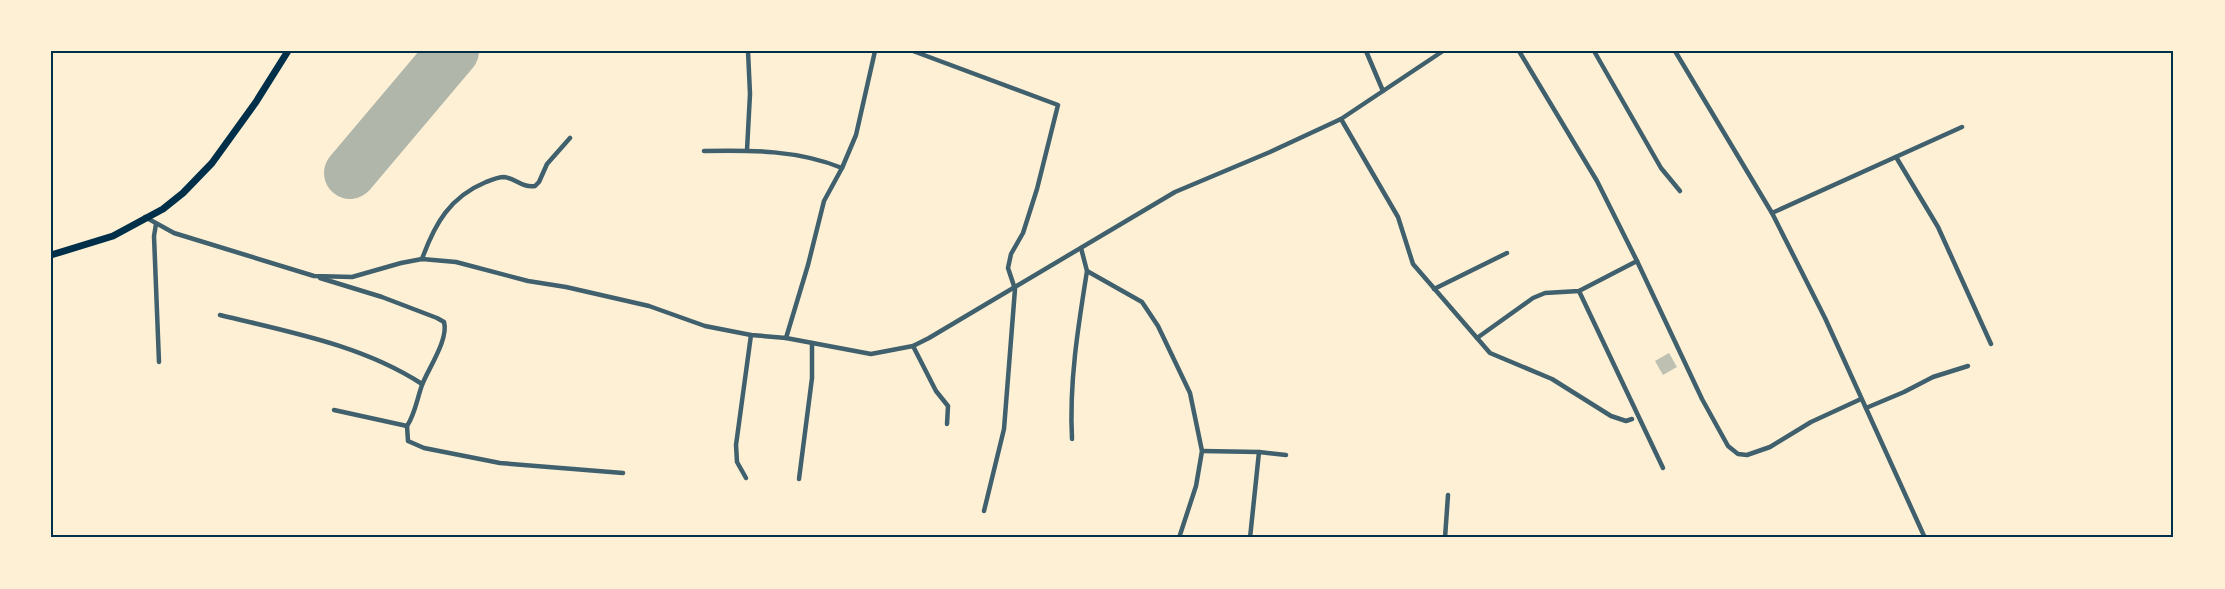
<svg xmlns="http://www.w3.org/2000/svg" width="2225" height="589" font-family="Roboto,sans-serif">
	<rect width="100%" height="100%" fill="#fdf0d5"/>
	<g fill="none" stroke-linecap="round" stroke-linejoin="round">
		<polyline stroke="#b1b6ab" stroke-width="52" points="350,173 453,51"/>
	</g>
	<polygon fill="#bec0b2" points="1669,353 1677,367 1663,375 1655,361"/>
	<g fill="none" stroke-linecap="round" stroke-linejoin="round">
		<g stroke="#3f606c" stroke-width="4.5">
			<polyline points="913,51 1058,105 1037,189 1023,233 1011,254 1008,268 1015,289 1004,429 984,511"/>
			<polyline points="1366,51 1383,91"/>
			<polyline points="1519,51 1597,181 1637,261 1702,399 1728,446 1738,454 1747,455 1770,447 1811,422 1861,399"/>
			<polyline points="1594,51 1661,168 1680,191"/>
			<polyline points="1675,51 1772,213 1962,127"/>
			<polyline points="2173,51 2174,52"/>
			<polyline points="1341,119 1398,217 1413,264 1490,353 1552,379 1611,416 1626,421 1632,419"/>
			<polyline points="747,150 750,94 748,51"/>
			<path d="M 704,151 C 751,150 798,150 842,168"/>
			<polyline points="1896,157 1938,227 1991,344"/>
			<polyline points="1772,213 1825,318 1925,538"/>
			<polyline points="145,217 174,233 314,276 352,277 401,263 422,259 456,262 528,281 566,287 649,306 705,326 751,335 786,338 871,354 913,346 929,338 1175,192 1270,152 1341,119 1443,51"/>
			<polyline points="156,224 154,236 159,362"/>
			<polyline points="1081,248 1087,271 1142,302 1158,326 1190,393 1202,451 1196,486 1179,538"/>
			<path d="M 422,259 C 435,223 450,197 486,182 C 491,180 498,177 504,177 C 515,178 522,188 535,186 L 539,182 L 547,164 L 570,138"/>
			<path d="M 320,278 L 382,297 L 437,318 L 444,322 C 449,339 428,369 422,385 C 417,399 415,414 407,426 L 334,410"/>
			<polyline points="1434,289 1507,253"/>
			<polyline points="1579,291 1663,468"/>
			<path d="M 220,315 C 289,332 362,345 422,384"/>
			<polyline points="786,338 808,265 824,201 842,168 856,135 875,51"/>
			<polyline points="1477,338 1533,298 1545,293 1579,291 1637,261"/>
			<polyline points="913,346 936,391 948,406 947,424"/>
			<polyline points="1866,408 1904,392 1933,377 1968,366"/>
			<polyline points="407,426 408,441 424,448 500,463 623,473"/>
			<path d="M 1072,439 C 1069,383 1078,327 1087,271"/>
			<polyline points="1202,451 1259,452 1286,455"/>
			<polyline points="746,478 737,462 736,445 751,335"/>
			<polyline points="799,479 812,378 812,343"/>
			<polyline points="1250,538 1259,452"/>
			<polyline points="1445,538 1448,495"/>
		</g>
		<polyline stroke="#003049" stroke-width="7" points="51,255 113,236 163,209 183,193 212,163 256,102 288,51"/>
	</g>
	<rect width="2225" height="589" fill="none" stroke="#fdf0d5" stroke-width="105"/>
	<rect x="52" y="52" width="2120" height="484" fill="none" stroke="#003049" stroke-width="2"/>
</svg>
